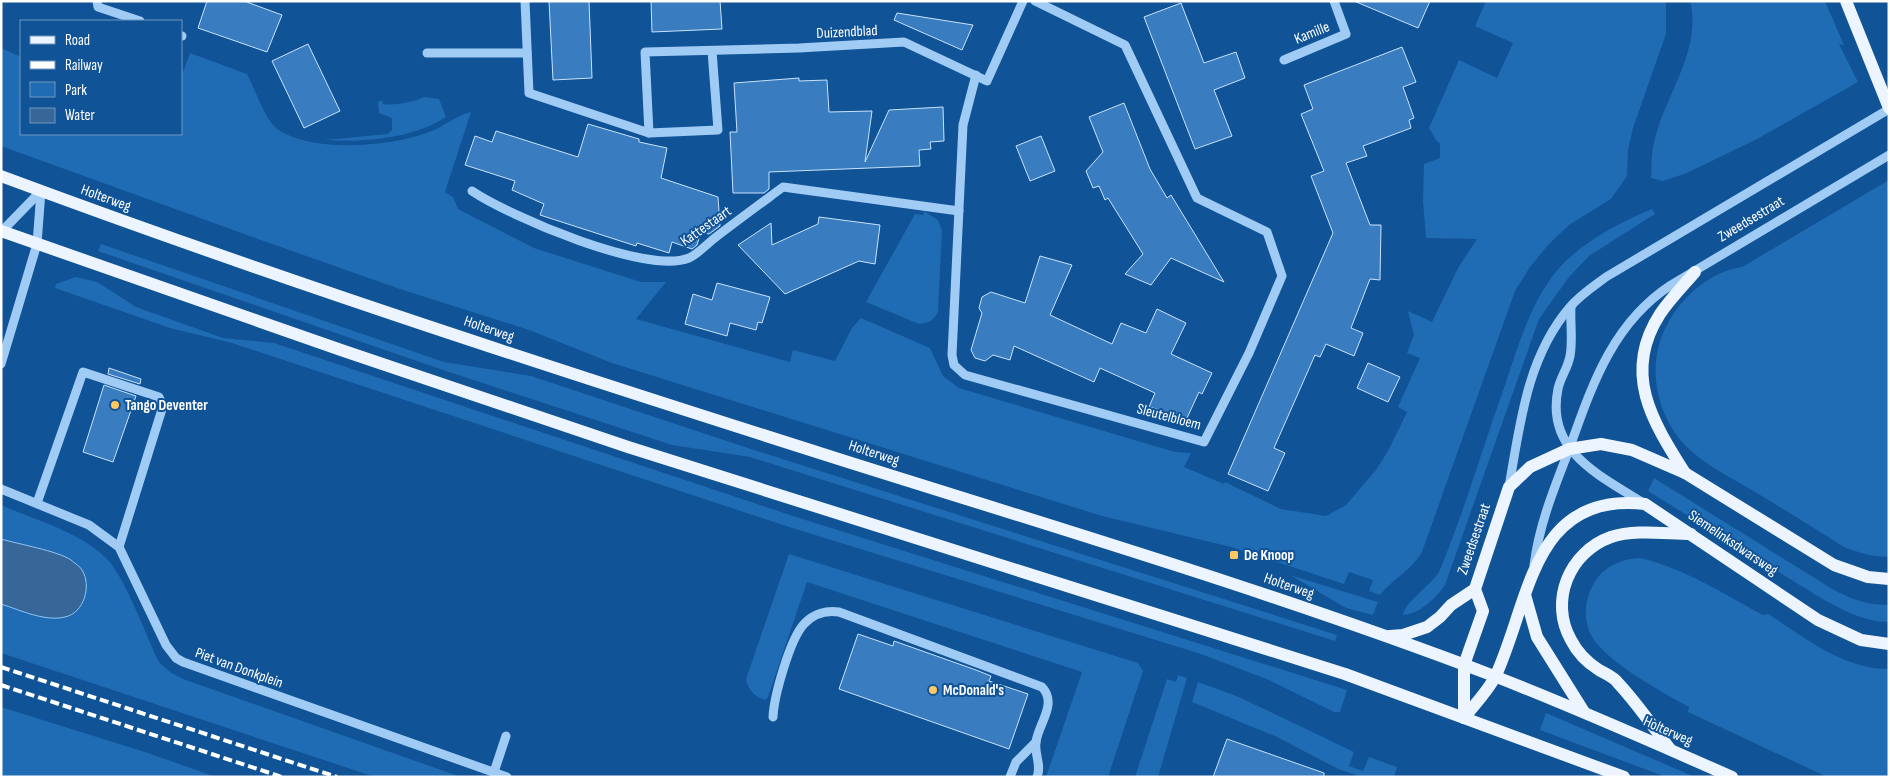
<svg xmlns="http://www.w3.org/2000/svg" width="1890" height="778" font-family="'Sofia Sans Condensed',sans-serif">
	<rect width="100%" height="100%" fill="#105396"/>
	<g fill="#1f6bb4">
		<path d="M 1486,1 L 1666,1 L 1666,34 L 1633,128 L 1628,150 L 1627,176 L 1611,199 L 1569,225 L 1548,245 L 1530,267 L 1515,291 L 1422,552 C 1412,570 1393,579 1380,595 L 1369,591 L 1373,580 L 1349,572 L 1344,584 L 1231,547 L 1102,516 L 612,363 L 529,330 L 400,289 L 258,239 L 1,146 L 1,48 L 21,57 L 21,134 L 181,134 L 181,72 L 183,72 L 190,53 L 247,74 C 254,87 265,119 276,128 C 310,154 395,147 434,130 C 447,124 457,115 471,112 L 445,192 L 453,197 L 458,209 L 534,248 L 641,282 L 666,282 L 636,319 L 790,362 L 793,350 L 835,361 L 852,328 L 861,318 L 930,348 L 943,376 L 959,388 L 1175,452 L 1191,453 L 1184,467 L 1224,484 L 1225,482 L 1281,509 L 1326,516 L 1346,505 L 1376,470 L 1388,451 L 1407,412 L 1398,407 L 1420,358 L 1407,353 L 1414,335 L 1408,311 L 1432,322 L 1458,268 L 1477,239 L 1426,238 L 1423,201 L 1424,164 L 1440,158 L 1440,144 L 1436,140 L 1429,128 L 1459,60 L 1497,78 L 1513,43 L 1475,26 Z"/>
		<path d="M 1690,1 L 1825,1 L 1844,45 L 1839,44 L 1858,82 L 1757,139 L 1687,173 L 1663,181 L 1651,178 C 1652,168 1651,157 1653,148 C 1661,99 1703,53 1690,1 Z"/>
		<path d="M 424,97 L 439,99 L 446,117 C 415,138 362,143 325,140 L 388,134 L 392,130 L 392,118 L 379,113 L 378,102 L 382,100 L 383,104 C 392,106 415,102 424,97 Z"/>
		<path d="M 1889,180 L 1889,557 C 1873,557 1859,553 1844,547 C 1816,529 1788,512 1760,495 C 1737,481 1710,468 1690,450 C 1656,419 1645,365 1667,325 C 1681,297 1711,271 1742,267 Z"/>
		<path d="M 1652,209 L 1655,214 L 1589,256 L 1569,277 L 1539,319 L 1445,585 C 1436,598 1420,614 1403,615 C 1405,602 1430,586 1439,572 C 1464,512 1482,449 1504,388 C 1518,347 1530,302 1559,268 C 1584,241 1618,223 1652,209 Z"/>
		<path d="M 924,211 L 938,220 L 942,231 L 938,311 C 934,321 929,323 919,324 L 866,302 L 915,214 L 923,215 Z"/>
		<polygon points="101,244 444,362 531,376 754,450 1337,635 1335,641 750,457 672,445 440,369 98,251"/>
		<polygon points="76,277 97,282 136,307 223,338 274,343 793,516 1347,690 1340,712 1334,712 1269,680 1201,654 789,527 232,343 170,328 55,288 56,284"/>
		<path d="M 1654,478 L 1834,590 C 1853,600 1868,605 1889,605 L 1889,622 C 1863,622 1841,609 1819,597 L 1648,491 Z"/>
		<path d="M 1,505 C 35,520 77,531 104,556 C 125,575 145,634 159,662 L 170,672 L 183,679 L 461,777 L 375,777 L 1,653 L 1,604 L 45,617 L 69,559 L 1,539 Z"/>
		<path d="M 789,554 L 1138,663 L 1143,671 L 1108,777 L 1046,777 L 1082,672 L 807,582 L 768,697 L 765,700 C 754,696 748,690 746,679 Z"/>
		<path d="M 1640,558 C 1684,568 1724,594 1763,615 L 1768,614 C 1806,638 1843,669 1889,669 L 1889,777 L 1827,777 L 1688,712 L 1689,707 C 1662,692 1608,663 1592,637 C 1583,621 1584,601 1593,585 C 1602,567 1621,559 1640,558 Z"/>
		<polygon points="1290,575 1378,602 1373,615 1346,608"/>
		<polygon points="1178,675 1187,678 1158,777 1135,777 1167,679 1176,682"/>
		<polygon points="1198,682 1239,697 1354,752 1349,766 1363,771 1369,757 1397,767 1394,777 1362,777 1338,769 1277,737 1192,702"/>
		<polygon points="1,707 148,753 216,777 1,777"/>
		<polygon points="1546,713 1695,777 1666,777 1540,730"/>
	</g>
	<path fill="#376798" stroke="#91c7f7" d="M 1,539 C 18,544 58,551 71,560 C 74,563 80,566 82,570 C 92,586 84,613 65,617 C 45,622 20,610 1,604 Z"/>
	<g fill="#397cbf" stroke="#c8e3fe">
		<polygon points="207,1 244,1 282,15 267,52 198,28"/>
		<polygon points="549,1 589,1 592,78 553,80"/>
		<polygon points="651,1 720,1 722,29 652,32"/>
		<polygon points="1354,1 1430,1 1418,28"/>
		<polygon points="1181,3 1204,63 1236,52 1245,78 1214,90 1232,136 1195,149 1144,17"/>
		<polygon points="897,13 973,25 962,50 894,20"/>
		<polygon points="308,44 340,111 304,128 272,61"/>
		<polygon points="1402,47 1416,82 1403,87 1414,118 1409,120 1411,128 1363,146 1367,156 1346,163 1370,225 1381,225 1380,280 1370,279 1351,328 1363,333 1354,356 1326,344 1320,357 1315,355 1274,448 1285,453 1268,491 1228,474 1333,233 1311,176 1324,171 1301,114 1313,109 1304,85"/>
		<polygon points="799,78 799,81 827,80 829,112 872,111 865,162 889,110 943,107 944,141 930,142 931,149 919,150 920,166 769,172 769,189 764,193 733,193 730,132 737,132 734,83"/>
		<polygon points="1124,103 1150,169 1167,198 1171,195 1224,282 1171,258 1151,285 1125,274 1143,254 1108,198 1105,200 1099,186 1093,188 1086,171 1103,152 1089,117"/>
		<polygon points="588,124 639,139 639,142 667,148 661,178 718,197 720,226 709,234 701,232 697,245 692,249 672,242 669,253 637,243 636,246 540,215 544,204 512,190 515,181 465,165 475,136 492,142 496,131 578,157"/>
		<polygon points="1041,136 1055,171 1030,181 1016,146"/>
		<polygon points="819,217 880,225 875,264 859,261 785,294 738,245 771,223 772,245 818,224"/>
		<polygon points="1040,256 1072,265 1050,315 1112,344 1121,323 1146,333 1157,309 1186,323 1171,354 1212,373 1202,394 1199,392 1187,418 1149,407 1155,393 1100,368 1094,382 1014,346 1010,360 993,355 985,361 975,358 971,350 982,313 979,308 982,297 991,292 1025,303"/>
		<polygon points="717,283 770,297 762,323 758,322 756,330 730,323 727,336 685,324 693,294 712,300"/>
		<polygon points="1368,363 1400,377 1388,402 1357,388"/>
		<polygon points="109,368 141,379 140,384 108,374"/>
		<polygon points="104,385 136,396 113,462 83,452"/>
		<polygon points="858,634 893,646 894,641 976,670 991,676 989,681 1028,694 1009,749 839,689"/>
		<polygon points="1227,739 1324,773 1324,777 1213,777"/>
	</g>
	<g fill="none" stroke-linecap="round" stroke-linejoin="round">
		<g stroke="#a0cbf4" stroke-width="9">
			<polyline points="97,1 98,7 140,21"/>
			<polyline points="525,1 529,93 649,133 718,130 712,51"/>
			<polyline points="181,36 182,36"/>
			<polyline points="427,53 527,53"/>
			<polyline points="1284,60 1346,34 1334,1"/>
			<polyline points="976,75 963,125 952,355 954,365 965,375 1204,442 1249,353 1282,276 1267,232 1197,198 1125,45 1035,1"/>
			<polyline points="649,133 645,52 799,48 904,42 987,81 1023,1"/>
			<path d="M 472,191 C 509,216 646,275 689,258 C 698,254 708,243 716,237 C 738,220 760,204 783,187 L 959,211"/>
			<polyline points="1,232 41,191"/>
			<path d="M 1571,307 C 1570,322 1573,341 1570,356 C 1568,368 1560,378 1558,389 C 1545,452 1601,476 1645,504"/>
			<polyline points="1,364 37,244 41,191"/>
			<path d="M 1509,487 C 1520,424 1527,357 1570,307 C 1580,295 1594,286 1606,277 L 1889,109"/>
			<polyline points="1,489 89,525 119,547 166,645 176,658 183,662 507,777"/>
			<polyline points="37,503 83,372 159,397 163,406 119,547"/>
			<path d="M 1534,565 C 1539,526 1553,491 1567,455 C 1591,389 1610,325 1671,285 L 1889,155"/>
			<path d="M 773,717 C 774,696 790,639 804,624 C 813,614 826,610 839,612 L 1042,687 C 1058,704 1038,724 1036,742 C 1034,754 1042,765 1037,777"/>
			<polyline points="494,772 506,736"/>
			<polyline points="1010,777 1016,762 1036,742"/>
		</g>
		<g stroke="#ecf5ff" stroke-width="12">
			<polyline points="1846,1 1889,108"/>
			<path d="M 1,176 C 280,280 564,372 848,462 C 1064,530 1282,595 1494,676 C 1574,707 1653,742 1732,777"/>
			<polyline points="1,231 341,350 628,447 1345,674 1624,777"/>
			<path d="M 1685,473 C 1652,421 1622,373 1660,314 C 1670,299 1683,286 1695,272"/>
			<polyline points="1525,595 1537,637 1584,712"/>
			<polyline points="1390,636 1403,635 1427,627 1440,617 1451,605 1475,589"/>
			<polyline points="1464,718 1464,665 1483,611 1475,589 1509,487 1530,467 1569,449 1601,444 1632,450 1685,473 1834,565 1868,577 1889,579"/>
			<path d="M 1464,718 C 1474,705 1489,690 1496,675 C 1531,598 1532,492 1645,504 L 1818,620 L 1861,640 L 1889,644"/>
			<path d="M 1670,749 C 1653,727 1637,703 1618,683 C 1614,677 1606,674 1599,670 C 1588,663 1577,652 1571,640 C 1549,601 1569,552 1611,537 C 1635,529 1666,534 1691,534"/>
		</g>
		<g stroke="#fff" stroke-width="4" stroke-dasharray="9 4" stroke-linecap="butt">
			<polyline points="1,667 337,777"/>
			<polyline points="1,685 282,777"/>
		</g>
	</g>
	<g fill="#ffc962" stroke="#105396" stroke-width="2">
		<circle cx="115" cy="405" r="5"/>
		<rect x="1229" y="550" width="10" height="10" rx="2.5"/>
		<circle cx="933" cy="690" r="5"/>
	</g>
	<g text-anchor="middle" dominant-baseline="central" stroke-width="4" stroke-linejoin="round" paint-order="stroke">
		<g font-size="15" fill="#fff" stroke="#105396">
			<text transform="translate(847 32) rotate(-3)">Duizendblad</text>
			<text transform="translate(1312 33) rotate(-22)">Kamille</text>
			<text transform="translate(106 198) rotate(20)">Holterweg</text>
			<text transform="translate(1751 219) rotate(-31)">Zweedsestraat</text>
			<text transform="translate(706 226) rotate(-35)">Kattestaart</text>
			<text transform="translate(489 329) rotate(19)">Holterweg</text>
			<text transform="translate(1169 417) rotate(15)">Sleutelbloem</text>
			<text transform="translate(874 453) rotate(18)">Holterweg</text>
			<text transform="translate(1474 539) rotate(-71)">Zweedsestraat</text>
			<text transform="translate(1733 543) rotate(34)">Siemelinksdwarsweg</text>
			<text transform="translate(1289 586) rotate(19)">Holterweg</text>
			<text transform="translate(239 668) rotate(20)">Piet van Donkplein</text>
			<text transform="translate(1668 731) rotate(24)">Holterweg</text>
		</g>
		<g font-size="15" font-weight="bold" fill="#fff" stroke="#105396" text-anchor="start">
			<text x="125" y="405">Tango Deventer</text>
			<text x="1244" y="555">De Knoop</text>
			<text x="943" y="690">McDonald's</text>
		</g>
	</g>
	<rect width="1890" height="778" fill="none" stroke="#ffffff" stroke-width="5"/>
	<rect x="20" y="20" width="162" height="115" fill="#105396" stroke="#7098c0"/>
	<rect x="30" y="36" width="25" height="8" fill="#ecf5ff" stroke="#7098c0"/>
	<text x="65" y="45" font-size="15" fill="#ffffff">Road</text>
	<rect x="30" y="61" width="25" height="8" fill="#ffffff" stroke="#7098c0"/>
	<text x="65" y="70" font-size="15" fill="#ffffff">Railway</text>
	<rect x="30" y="82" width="25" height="15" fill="#1f6bb4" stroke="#7098c0"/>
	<text x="65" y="95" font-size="15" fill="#ffffff">Park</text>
	<rect x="30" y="108" width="25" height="15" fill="#376798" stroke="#7098c0"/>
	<text x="65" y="120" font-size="15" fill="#ffffff">Water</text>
</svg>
